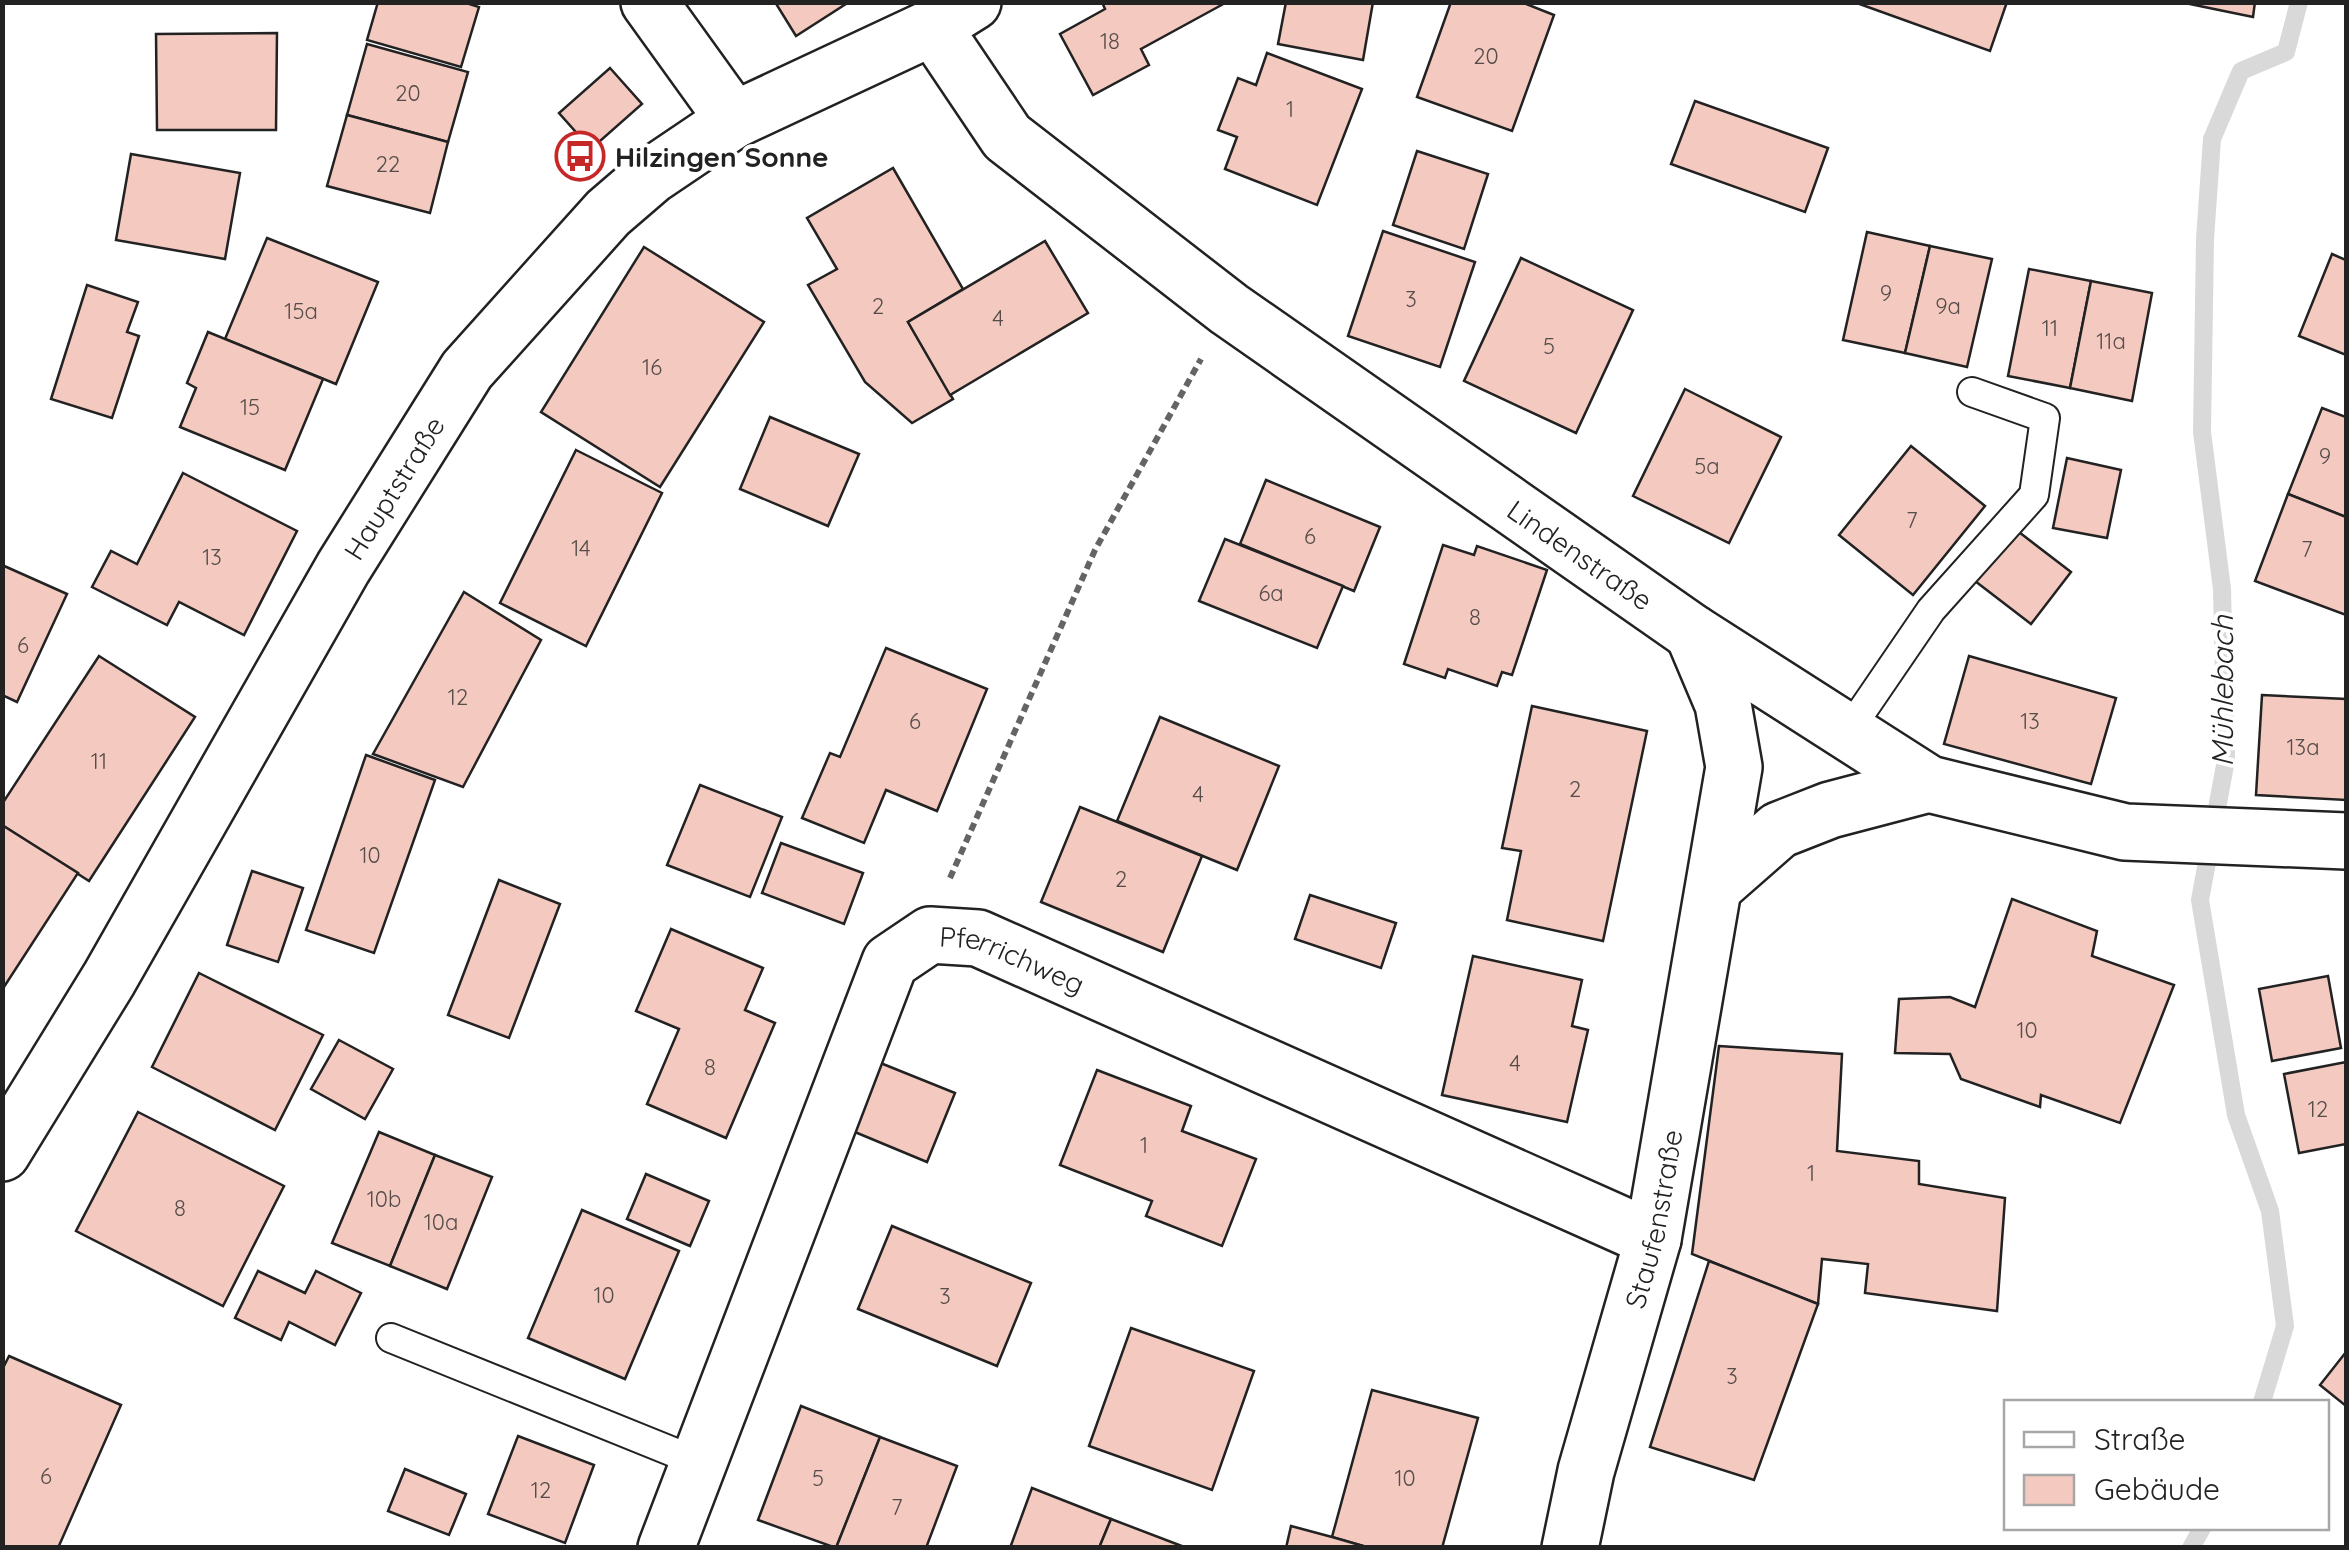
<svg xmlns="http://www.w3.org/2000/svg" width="2349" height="1550" font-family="Quicksand,sans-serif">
	<rect width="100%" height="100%" fill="#fff"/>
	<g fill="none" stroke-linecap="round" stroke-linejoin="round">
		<g stroke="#d9d9d9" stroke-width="18">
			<polyline points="2262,1402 2285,1326 2270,1211 2236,1115 2200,900 2226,760 2222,589 2202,432 2205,239 2212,139 2241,71 2286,52 2299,2"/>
			<polyline points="2191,1548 2202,1528"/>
		</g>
	</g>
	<g fill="#f3c9c0" stroke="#222" stroke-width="2.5">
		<polygon points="378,2 463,2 479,7 461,67 367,40"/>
		<polygon points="775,2 849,2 796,36"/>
		<polygon points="1102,2 1227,2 1141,49 1149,65 1093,95 1060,34 1105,9"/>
		<polygon points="1286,2 1373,2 1363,60 1278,44"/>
		<polygon points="1451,2 1521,2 1554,15 1512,131 1417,97"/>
		<polygon points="1854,2 2007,2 1990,51"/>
		<polygon points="2180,2 2255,2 2253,17"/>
		<polygon points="277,33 276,130 157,130 156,34"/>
		<polygon points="367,44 468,72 448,142 347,115"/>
		<polygon points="1267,53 1362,89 1317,205 1225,169 1237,137 1218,130 1238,78 1256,85"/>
		<polygon points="610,68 642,104 591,149 559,113"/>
		<polygon points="1695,101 1828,148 1805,212 1671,164"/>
		<polygon points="347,115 448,142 430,213 327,186"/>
		<polygon points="1417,151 1488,174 1464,249 1393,225"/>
		<polygon points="131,154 240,173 225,259 116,240"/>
		<polygon points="893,168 963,289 908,322 953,399 912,423 865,382 808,285 837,269 807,218"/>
		<polygon points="1383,231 1475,262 1440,367 1348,336"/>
		<polygon points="1867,232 1930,246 1905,353 1843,340"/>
		<polygon points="267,238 378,282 336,384 225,339"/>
		<polygon points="1045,241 1088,313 950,395 908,322"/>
		<polygon points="1930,246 1992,259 1967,367 1905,353"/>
		<polygon points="644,247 764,322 660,487 541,412"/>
		<polygon points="2332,254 2346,260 2346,355 2299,336"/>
		<polygon points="1521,258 1633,310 1576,433 1464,381"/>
		<polygon points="2029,269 2091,281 2070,388 2008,376"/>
		<polygon points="2091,281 2152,293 2132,401 2070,388"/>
		<polygon points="87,285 138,302 127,332 139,336 112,418 51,399"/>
		<polygon points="208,332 323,379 285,470 180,427 196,388 187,383"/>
		<polygon points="1685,389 1781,437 1729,543 1633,496"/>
		<polygon points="2322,408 2346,417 2346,517 2288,494"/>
		<polygon points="770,417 859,454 828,526 740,489"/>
		<polygon points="1911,446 1985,506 1913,595 1839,535"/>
		<polygon points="576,450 662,493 586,646 500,603"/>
		<polygon points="2067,458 2121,470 2107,538 2053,528"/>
		<polygon points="183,473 297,531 244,635 179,602 167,625 92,587 111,551 137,564"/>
		<polygon points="1266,480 1380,527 1354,591 1240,544"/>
		<polygon points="2288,494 2346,517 2346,615 2255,581"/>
		<polygon points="2015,529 2071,572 2031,624 1975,581"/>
		<polygon points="1225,539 1343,586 1317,648 1199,601"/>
		<polygon points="1443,545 1474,555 1477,546 1547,570 1512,675 1502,672 1497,686 1448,669 1445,678 1404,664"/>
		<polygon points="2,565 67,594 17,702 2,695"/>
		<polygon points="464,592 541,640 463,787 373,754"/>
		<polygon points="886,648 987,689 937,811 886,790 864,843 802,818 830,753 840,757"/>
		<polygon points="99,656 195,717 89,881 2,825 2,804"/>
		<polygon points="1969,656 2116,698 2091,784 1944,744"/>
		<polygon points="2262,695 2346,699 2346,800 2256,795"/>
		<polygon points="1532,706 1647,731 1603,941 1507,920 1521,851 1502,848"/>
		<polygon points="1160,717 1279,766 1237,870 1117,821"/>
		<polygon points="366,755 435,780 374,953 306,930"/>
		<polygon points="700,785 782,817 750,897 667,865"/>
		<polygon points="1080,807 1202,856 1163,952 1041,902"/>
		<polygon points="2,825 78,873 2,990"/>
		<polygon points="781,843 863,873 844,924 762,893"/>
		<polygon points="252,871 303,888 278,962 227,945"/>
		<polygon points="499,880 560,904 509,1038 448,1015"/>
		<polygon points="1310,895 1396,923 1381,968 1295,939"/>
		<polygon points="2012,899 2097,931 2092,956 2174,985 2120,1123 2041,1095 2040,1107 1961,1079 1950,1054 1895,1053 1899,999 1950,997 1975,1007"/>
		<polygon points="671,929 763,968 745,1010 775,1023 726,1138 647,1104 679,1029 636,1011"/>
		<polygon points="1473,956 1582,980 1572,1026 1588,1030 1567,1122 1442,1095"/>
		<polygon points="199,973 323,1035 275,1130 152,1067"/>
		<polygon points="2328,976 2341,1048 2272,1061 2259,989"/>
		<polygon points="339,1040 393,1069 365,1119 311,1089"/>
		<polygon points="1719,1046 1842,1054 1837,1151 1919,1161 1919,1184 2005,1198 1997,1311 1865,1293 1868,1264 1822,1259 1818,1304 1692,1254"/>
		<polygon points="878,1062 955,1093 927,1162 850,1130"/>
		<polygon points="2346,1062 2346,1144 2299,1153 2284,1074"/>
		<polygon points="1097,1070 1191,1106 1182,1131 1256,1159 1222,1246 1146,1216 1152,1201 1060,1165"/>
		<polygon points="138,1112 284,1186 223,1306 76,1231"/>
		<polygon points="379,1132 435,1155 390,1266 332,1243"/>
		<polygon points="435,1155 492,1177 447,1289 390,1266"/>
		<polygon points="646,1174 709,1201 690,1246 627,1219"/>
		<polygon points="582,1210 679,1251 625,1379 528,1338"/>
		<polygon points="892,1226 1031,1283 997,1366 858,1309"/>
		<polygon points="1709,1261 1818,1304 1754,1480 1650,1447"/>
		<polygon points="258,1271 305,1293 316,1271 361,1293 335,1345 289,1322 281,1340 235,1318"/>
		<polygon points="1131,1328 1254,1371 1212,1490 1089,1446"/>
		<polygon points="2346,1352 2346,1406 2320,1385"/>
		<polygon points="9,1356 121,1405 58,1548 2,1548 2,1370"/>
		<polygon points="1372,1390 1478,1418 1442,1548 1370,1548 1332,1537"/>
		<polygon points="801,1406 880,1437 836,1548 758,1520"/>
		<polygon points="518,1436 594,1465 565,1543 488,1514"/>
		<polygon points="880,1437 957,1466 926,1548 836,1548"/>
		<polygon points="405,1469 466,1494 449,1535 388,1511"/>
		<polygon points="1032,1488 1111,1519 1099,1548 1010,1548"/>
		<polygon points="1111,1519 1187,1548 1099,1548"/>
		<polygon points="1291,1526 1332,1537 1370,1548 1286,1548"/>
	</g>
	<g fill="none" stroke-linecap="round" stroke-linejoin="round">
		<g stroke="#222" stroke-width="32">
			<g id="lane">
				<polyline points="1849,730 1931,610 2034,495 2045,418 1972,392"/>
				<polyline points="391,1338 698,1462"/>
			</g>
		</g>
		<g stroke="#222" stroke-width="60">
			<g id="street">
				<polyline points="649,2 734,120"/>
				<path id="s1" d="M 933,27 L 1007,137 L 1229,309 L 1693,633 L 1929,784 L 2125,832 L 2346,841"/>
				<polyline points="1714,887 1779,830 1830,810 1929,784"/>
				<path id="s2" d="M 2,1153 L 109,979 L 343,568 L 467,370 L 608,213 L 651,176 L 734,120 L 933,27 L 973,2"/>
				<path id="s3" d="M 666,1548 L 890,962 L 930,935 L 978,938 L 1653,1239"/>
				<path id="s4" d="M 1570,1548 L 1586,1471 L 1653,1239 L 1734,767 L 1723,704 L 1693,633"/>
			</g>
		</g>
		<polyline stroke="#646464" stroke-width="6" stroke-dasharray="8 5" stroke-linecap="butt" points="950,878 1095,550 1201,359"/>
		<use href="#lane" stroke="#fff" stroke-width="28"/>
		<use href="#street" stroke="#fff" stroke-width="55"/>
	</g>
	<defs>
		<g id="bus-ring" transform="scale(2.5)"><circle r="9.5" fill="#fff" stroke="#c62828" stroke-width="1.5"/><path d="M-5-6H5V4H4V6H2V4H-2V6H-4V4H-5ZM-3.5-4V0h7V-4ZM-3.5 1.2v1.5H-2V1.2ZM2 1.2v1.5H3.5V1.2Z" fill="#c62828"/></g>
	</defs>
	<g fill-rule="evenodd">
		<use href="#bus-ring" x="580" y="156"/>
	</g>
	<g text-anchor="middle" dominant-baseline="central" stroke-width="8" stroke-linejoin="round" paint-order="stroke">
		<g font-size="22" fill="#564c4a">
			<text x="1110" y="41">18</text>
			<text x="1486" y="56">20</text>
			<text x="408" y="93">20</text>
			<text x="1290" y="109">1</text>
			<text x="388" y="164">22</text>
			<text x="1886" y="293">9</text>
			<text x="1411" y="299">3</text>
			<text x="878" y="306">2</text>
			<text x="1948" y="306">9a</text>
			<text x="301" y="311">15a</text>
			<text x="998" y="318">4</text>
			<text x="2050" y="328">11</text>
			<text x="2111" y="341">11a</text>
			<text x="1549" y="346">5</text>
			<text x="652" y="367">16</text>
			<text x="250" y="407">15</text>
			<text x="2325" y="456">9</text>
			<text x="1707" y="466">5a</text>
			<text x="1912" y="520">7</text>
			<text x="1310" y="536">6</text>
			<text x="581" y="548">14</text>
			<text x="2307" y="549">7</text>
			<text x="212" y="557">13</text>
			<text x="1271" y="593">6a</text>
			<text x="1475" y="617">8</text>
			<text x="23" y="645">6</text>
			<text x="458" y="697">12</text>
			<text x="915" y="721">6</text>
			<text x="2030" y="721">13</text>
			<text x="2303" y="747">13a</text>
			<text x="99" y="761">11</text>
			<text x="1575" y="789">2</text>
			<text x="1198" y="794">4</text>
			<text x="370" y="855">10</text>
			<text x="1121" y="879">2</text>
			<text x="2027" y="1030">10</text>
			<text x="1515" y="1063">4</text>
			<text x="710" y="1067">8</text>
			<text x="2318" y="1109">12</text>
			<text x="1144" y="1145">1</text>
			<text x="1811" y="1173">1</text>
			<text x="384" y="1199">10b</text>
			<text x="180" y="1208">8</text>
			<text x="441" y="1222">10a</text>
			<text x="604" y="1295">10</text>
			<text x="945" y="1296">3</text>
			<text x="1732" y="1376">3</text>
			<text x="46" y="1476">6</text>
			<text x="818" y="1478">5</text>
			<text x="1405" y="1478">10</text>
			<text x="541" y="1490">12</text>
			<text x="897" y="1507">7</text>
		</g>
		<g font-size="28" font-weight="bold" fill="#222" stroke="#fff" text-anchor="start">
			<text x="615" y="156">Hilzingen Sonne</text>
		</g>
		<g font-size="28" fill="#222" stroke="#fff">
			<text stroke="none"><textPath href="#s2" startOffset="772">Hauptstraße</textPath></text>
			<text stroke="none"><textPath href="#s1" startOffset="842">Lindenstraße</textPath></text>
			<text stroke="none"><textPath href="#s3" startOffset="762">Pferrichweg</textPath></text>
			<text stroke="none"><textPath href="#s4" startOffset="340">Staufenstraße</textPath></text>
		</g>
		<g font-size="30" font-style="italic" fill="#222" stroke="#fff">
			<text transform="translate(2222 691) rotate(-90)">Mühlebach</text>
		</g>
	</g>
	<rect width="2349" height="1550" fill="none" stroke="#222222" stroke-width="10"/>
	<rect x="2004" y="1400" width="325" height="130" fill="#ffffff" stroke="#a7a7a7" stroke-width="2.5"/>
	<rect x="2024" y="1432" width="50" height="15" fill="#ffffff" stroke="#a7a7a7" stroke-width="2.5"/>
	<text x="2094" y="1450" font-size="30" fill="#222222">Straße</text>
	<rect x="2024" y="1475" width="50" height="30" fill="#f3c9c0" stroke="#a7a7a7" stroke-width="2.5"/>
	<text x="2094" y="1500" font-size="30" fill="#222222">Gebäude</text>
</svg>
